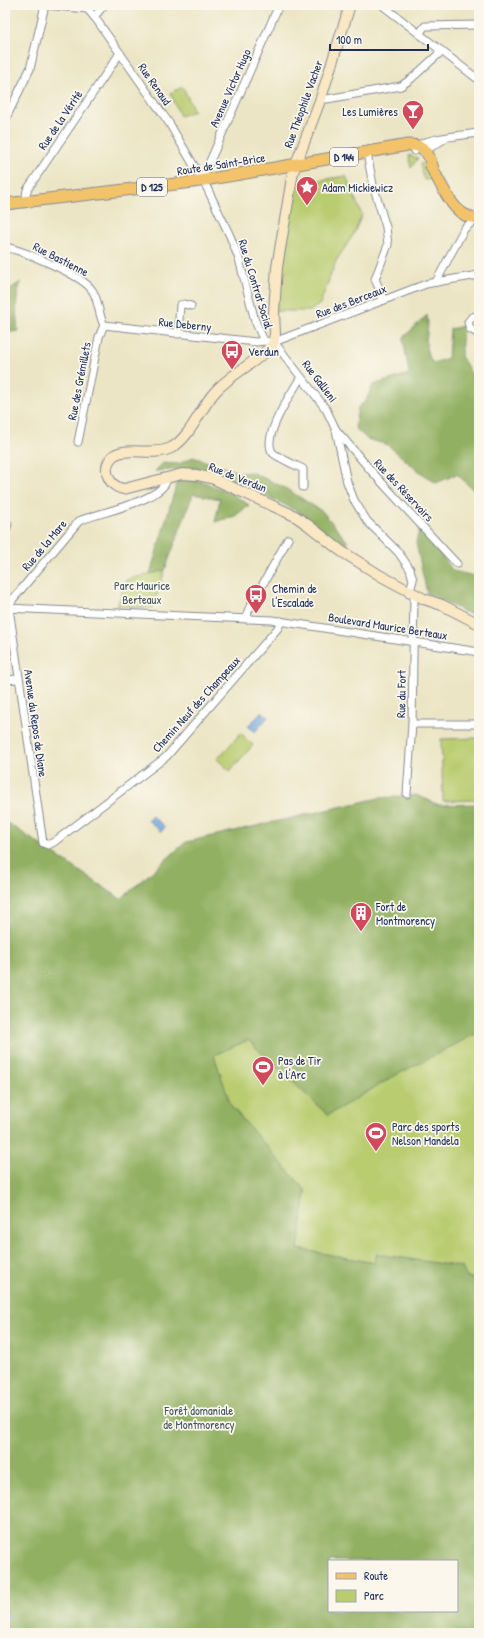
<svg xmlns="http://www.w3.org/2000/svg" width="484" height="1638" font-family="'Patrick Hand',sans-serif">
	<rect width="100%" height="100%" fill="#fbf7ec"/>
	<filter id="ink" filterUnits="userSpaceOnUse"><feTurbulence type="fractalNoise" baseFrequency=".025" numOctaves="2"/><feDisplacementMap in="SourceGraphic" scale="8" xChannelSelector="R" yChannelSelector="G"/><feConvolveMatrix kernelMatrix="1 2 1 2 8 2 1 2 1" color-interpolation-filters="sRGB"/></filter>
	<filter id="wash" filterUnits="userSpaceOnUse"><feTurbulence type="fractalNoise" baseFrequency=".012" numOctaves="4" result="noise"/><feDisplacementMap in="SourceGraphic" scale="16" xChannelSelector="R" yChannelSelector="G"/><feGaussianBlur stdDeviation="0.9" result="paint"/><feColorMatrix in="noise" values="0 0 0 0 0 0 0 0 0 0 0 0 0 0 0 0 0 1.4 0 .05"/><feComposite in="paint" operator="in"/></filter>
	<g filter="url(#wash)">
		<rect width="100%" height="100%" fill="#ece5c5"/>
		<g fill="#b9cc6f" stroke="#6a7e66">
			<polygon points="183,87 194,111 180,116 170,93"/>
			<polygon points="409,155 418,158 411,168 409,156"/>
			<polygon points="423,163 425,164 433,179 424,180 420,164"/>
			<polygon points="346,176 362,215 353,235 336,261 320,304 310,311 276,311 279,270 294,184"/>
			<polygon points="165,570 153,608 117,606 126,580"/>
			<polygon points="241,733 253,745 230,771 217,759"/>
			<polygon points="479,738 479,800 443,801 441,739"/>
			<polygon points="479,1032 479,1280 377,1254 375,1263 298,1249 306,1191 231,1106 214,1055 248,1040 328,1115 396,1075"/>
		</g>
		<g fill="#92b062" stroke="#567060" fill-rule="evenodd">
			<path d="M 21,282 C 15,300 16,312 18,331 L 5,333 L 5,292 Z"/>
			<path d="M 427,315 C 431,336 419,344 433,363 L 448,358 L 450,329 L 463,326 L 461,356 L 479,387 L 479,496 L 457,474 L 436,483 L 417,470 L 388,445 L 367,439 L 355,428 L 358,407 L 365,402 L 373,385 L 409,374 L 403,338 Z"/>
			<polygon points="193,457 241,473 251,472 285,488 323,512 347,541 347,548 299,512 261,493 218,475 194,468 155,471 163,463 179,464"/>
			<polygon points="178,479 201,481 231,493 249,505 235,516 215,522 220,499 193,494 165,570 150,574"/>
			<polygon points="420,526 453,571 479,577 479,617 463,611 427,593 416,543"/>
			<path d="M 416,795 L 439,805 L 479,804 L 479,1032 L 396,1075 L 328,1115 L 248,1040 L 214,1055 L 231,1106 L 306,1191 L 298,1249 L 374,1263 L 377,1254 L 462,1267 L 467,1278 L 479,1280 L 479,1633 L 5,1633 L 5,821 L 121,899 L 186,842 L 379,798 ZM 329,1561 L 457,1561 L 457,1611 L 329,1611 Z"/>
		</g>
		<g fill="#6da4db" stroke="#446a9c">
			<polygon points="262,712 268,717 255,732 248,726"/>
			<polygon points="152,816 165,827 161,832 148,820"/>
		</g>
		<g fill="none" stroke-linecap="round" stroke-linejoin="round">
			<polyline stroke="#6da4db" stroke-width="2" points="5,1625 8,1615"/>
		</g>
	</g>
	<g filter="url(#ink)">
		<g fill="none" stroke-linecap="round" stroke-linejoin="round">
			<g stroke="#848a92" stroke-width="9">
				<g id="minor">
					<polyline points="45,5 88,9"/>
					<polyline points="84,5 96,19 169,123 207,188 230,236 239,259 255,321 264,341 274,342 426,284 436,282"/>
					<polyline points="382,5 479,80"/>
					<polyline points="94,17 104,5"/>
					<polyline points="419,34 425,26 479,25"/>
					<polyline points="321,98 327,99 401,86 411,79 442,51"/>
					<polyline points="5,120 30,69 45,5"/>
					<path d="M 415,151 L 414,149 C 420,138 466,135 479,133"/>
					<polyline points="423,152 443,140"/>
					<polyline points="367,153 373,185 386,227 388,245 375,279 384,300"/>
					<polyline points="203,180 207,168 279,5"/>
					<polyline points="25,202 27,190 120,53"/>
					<polyline points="474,218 472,222 464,229 436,282 479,275"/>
					<path d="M 5,247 C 24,251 82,275 92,290 C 99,300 98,314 104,325"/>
					<polyline points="479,315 472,317 468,322 470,329 479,334"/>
					<polyline points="104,325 256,342 264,341"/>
					<polyline points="178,334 180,305 184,304 191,306"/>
					<polyline points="274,342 326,409 336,430 347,482 354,500 367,521 398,552 410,569 413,580 409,594"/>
					<path d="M 301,377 C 293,391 260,438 273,453 C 277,457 297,466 303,469 L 303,487"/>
					<polyline points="337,431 373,473 457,564"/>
					<polyline points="78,442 99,337 104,325"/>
					<path d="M 167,477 C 168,500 96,513 79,521 L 13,599 L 9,608 L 43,843 L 48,845 L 54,842 L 166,757 L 278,628 L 281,621"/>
					<polyline points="5,533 8,524"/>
					<polyline points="6,608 272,620 479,652"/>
					<polyline points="247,619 248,611 288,539"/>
					<polyline points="5,680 18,679"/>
					<polyline points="412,724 479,724"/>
					<polyline points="407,794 412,724 414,594"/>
				</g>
			</g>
			<g stroke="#848a92" stroke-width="12">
				<path id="secondary" d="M 350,5 L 321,98 L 293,172 L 277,267 L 274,312 L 275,334 L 273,344 C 257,363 231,373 214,393 C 200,409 190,438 171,448 C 153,457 123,445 112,457 C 101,469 109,487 124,489 L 182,474 L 197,475 L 214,479 L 295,516 L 308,525 L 341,551 L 381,576 L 424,599 L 442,605 L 479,624"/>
			</g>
			<g stroke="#848a92" stroke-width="13">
				<g id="primary">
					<path d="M 431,167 C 442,183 454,222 479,217"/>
					<path d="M 5,204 L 193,182 L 408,145 C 428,144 429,156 434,172"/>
				</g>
			</g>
			<use href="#minor" stroke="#fff" stroke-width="7"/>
			<use href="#secondary" stroke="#fae7c3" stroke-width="10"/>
			<use href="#primary" stroke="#f2c36a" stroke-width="11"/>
		</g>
	</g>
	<defs>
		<g id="bar-pin" transform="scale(1.15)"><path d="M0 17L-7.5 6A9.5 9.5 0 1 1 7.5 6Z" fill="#d1495b" stroke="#fbf7ec"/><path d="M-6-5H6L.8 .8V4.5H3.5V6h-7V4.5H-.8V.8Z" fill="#fff"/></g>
		<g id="sight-pin" transform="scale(1.15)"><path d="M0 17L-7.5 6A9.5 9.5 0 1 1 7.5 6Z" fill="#d1495b" stroke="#fbf7ec"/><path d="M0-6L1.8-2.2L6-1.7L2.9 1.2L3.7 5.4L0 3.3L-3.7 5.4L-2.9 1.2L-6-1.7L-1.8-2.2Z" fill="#fff"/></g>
		<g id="bus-pin" transform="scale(1.15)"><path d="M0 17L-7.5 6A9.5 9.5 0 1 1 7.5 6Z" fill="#d1495b" stroke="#fbf7ec"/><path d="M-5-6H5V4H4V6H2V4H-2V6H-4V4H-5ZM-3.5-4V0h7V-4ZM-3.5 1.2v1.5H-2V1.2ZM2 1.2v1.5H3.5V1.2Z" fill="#fff"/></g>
		<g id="building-pin" transform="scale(1.15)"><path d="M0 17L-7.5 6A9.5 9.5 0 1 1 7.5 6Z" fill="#d1495b" stroke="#fbf7ec"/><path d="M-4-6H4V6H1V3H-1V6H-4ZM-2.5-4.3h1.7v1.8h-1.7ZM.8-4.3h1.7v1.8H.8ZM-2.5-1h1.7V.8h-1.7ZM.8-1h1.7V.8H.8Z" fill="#fff"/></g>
		<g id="stadium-pin" transform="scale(1.15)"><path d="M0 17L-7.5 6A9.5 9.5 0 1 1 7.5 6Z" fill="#d1495b" stroke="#fbf7ec"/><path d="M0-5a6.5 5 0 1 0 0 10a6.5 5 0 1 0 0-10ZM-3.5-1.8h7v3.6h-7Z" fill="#fff"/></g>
	</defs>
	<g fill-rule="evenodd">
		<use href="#bar-pin" x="413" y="111"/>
		<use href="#sight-pin" x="307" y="187"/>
		<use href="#bus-pin" x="232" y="351"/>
		<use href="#bus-pin" x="256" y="595"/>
		<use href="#building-pin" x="361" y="913"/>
		<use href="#stadium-pin" x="263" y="1067"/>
		<use href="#stadium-pin" x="376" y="1133"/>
	</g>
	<g text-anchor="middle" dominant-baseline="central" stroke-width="3.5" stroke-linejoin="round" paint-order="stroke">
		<g fill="#fbf7ec" stroke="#5e6b89" stroke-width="1">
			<rect x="330" y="148" width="28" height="18" rx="3"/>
			<rect x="137" y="178" width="30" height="18" rx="3"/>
		</g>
		<g font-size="11" font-weight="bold" fill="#1b2f5e">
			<text x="344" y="157">D 144</text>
			<text x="152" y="187">D 125</text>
		</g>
		<g font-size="12" fill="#1b2f5e" stroke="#fbf7ec">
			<text transform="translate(155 84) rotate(55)">Rue Renaud</text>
			<text transform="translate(230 88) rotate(-66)">Avenue Victor Hugo</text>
			<text transform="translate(303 104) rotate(-70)">Rue Théophile Vacher</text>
			<text transform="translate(60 120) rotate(-56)">Rue de la Vérité</text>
			<text transform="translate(221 164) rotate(-9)">Route de Saint-Brice</text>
			<text transform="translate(61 259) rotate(27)">Rue Bastienne</text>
			<text transform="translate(256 284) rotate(73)">Rue du Contrat Social</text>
			<text transform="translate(351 301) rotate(-21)">Rue des Berceaux</text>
			<text transform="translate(185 324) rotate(6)">Rue Deberny</text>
			<text transform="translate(79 381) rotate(-79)">Rue des Grémillets</text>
			<text transform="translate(320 381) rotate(53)">Rue Gallieni</text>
			<text transform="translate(238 477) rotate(22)">Rue de Verdun</text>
			<text transform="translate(404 490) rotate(47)">Rue des Réservoirs</text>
			<text transform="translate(44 545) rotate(-50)">Rue de la Mare</text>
			<text transform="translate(388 626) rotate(9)">Boulevard Maurice Berteaux</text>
			<text transform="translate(401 694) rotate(-89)">Rue du Fort</text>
			<text transform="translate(196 704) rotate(-48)">Chemin Neuf des Champeaux</text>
			<text transform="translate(36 723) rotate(82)">Avenue du Repos de Diane</text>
		</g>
		<g font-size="12" fill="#1b2f5e" stroke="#fbf7ec" text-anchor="start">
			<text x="398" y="111" text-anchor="end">Les Lumières</text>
			<text x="322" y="187">Adam Mickiewicz</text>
			<text x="248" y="351">Verdun</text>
			<text x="272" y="588">Chemin de<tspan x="272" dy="14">l'Escalade</tspan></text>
			<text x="376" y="906">Fort de<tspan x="376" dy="14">Montmorency</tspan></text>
			<text x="278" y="1060">Pas de Tir<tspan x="278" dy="14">à l'Arc</tspan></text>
			<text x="392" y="1126">Parc des sports<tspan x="392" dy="14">Nelson Mandela</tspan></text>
		</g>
		<g font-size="12" fill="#425662" stroke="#fbf7ec">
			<text x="142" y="585">Parc Maurice<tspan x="142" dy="14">Berteaux</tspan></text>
			<text x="199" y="1410">Forêt domaniale<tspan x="199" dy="14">de Montmorency</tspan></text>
		</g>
	</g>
	<rect width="484" height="1638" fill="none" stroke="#fbf7ec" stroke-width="20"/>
	<rect x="328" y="1560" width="130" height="52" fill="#fbf7ec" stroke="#a1a7b3"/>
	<rect x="336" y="1573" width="20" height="6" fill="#f2c36a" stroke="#a1a7b3"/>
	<text x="364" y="1580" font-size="12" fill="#1b2f5e">Route</text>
	<rect x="336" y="1590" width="20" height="12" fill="#b9cc6f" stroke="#a1a7b3"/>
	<text x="364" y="1600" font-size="12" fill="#1b2f5e">Parc</text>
	<path d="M330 44v6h98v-6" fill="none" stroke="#1b2f5e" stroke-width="2"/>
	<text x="336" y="44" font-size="12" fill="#1b2f5e" stroke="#fbf7ec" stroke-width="3" paint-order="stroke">100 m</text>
</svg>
